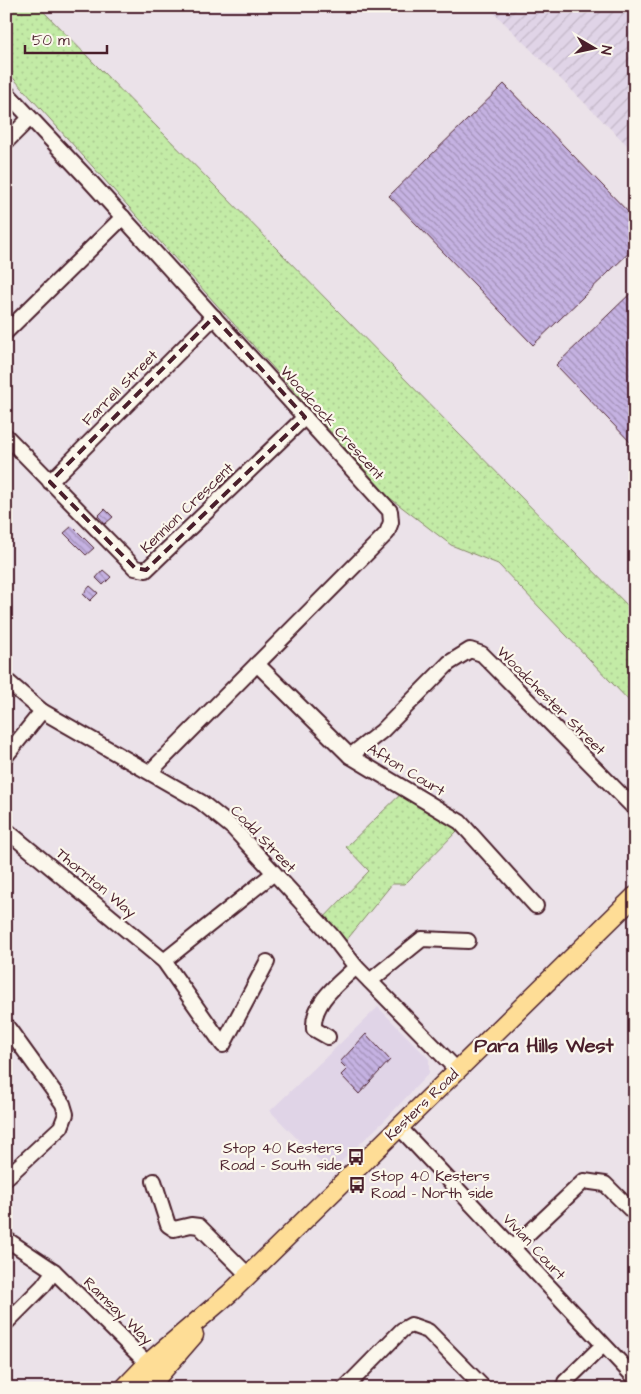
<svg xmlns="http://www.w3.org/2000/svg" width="641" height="1394" font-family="'Architects Daughter',sans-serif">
	<defs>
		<pattern id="industrial-furrows" width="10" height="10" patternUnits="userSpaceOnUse" patternTransform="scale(1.25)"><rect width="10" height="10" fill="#e0d4e7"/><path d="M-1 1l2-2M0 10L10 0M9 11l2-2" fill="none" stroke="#c2b6c6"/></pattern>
		<pattern id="park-dots" width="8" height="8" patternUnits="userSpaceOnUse" patternTransform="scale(1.25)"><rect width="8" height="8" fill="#c3eba6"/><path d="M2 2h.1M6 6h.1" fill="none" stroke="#a9c98f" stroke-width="1.8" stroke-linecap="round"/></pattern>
		<pattern id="building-back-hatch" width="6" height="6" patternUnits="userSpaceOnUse" patternTransform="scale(1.25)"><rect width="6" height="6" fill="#c5b2e2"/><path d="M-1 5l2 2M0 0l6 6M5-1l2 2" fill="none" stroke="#a290b7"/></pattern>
	</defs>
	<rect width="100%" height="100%" fill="#ebe2e9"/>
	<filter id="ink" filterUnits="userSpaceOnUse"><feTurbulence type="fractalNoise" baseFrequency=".02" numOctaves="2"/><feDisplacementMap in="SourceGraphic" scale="10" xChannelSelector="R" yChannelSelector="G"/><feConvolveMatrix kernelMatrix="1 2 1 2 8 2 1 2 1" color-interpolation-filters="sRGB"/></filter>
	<g filter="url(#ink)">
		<polygon fill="#e0d4e7" points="378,1007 429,1059 429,1073 384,1121 330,1172 270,1111"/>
		<polygon fill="url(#industrial-furrows)" points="487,6 635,6 635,153"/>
		<g fill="url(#park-dots)" stroke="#868568">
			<polygon points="6,6 38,6 635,613 635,707 498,564 451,545 390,498 6,70"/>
			<polygon points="406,789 463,825 405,884 392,884 341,947 319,923 369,871 346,847"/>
		</g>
		<g fill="url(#building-back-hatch)" stroke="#4a1f2b">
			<polygon points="504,84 635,219 635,247 533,345 389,196"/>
			<polygon points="635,289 635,447 556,365"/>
			<polygon points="105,509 113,517 105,524 98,516"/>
			<polygon points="72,526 94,548 86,555 64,533"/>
			<polygon points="103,570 111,577 103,585 96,578"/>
			<polygon points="90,586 98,593 90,601 83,594"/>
			<polygon points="366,1034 390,1060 359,1094 341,1075 347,1069 340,1062"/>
		</g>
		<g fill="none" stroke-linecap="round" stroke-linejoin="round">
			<g stroke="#4a1f2b" stroke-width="18">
				<g id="minor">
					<polyline points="6,92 88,179 390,511 391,522 387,533 150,772"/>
					<polyline points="6,142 30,118"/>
					<polyline points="6,332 123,217"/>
					<polyline points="6,436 135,568 146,570 305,417"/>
					<polyline points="50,482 214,317"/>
					<polyline points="257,664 350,756 460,822 536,906"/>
					<polyline points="6,680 42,711 201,802 233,828 332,936 356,967 457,1070"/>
					<polyline points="6,756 42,711"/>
					<polyline points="350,756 382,731 449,663 470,650 482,654 493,665 635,809"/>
					<polyline points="6,830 164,961 223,1045 267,962"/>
					<polyline points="164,961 274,873"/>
					<polyline points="370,981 422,939 468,941"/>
					<polyline points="6,1025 63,1104 66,1114 61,1127 6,1178"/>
					<path d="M 328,1037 L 314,1029 C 312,1002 338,984 356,967"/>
					<polyline points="399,1127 635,1378"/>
					<polyline points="154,1181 168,1225 174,1229 191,1225 199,1226 248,1275"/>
					<polyline points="6,1239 54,1271 154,1370"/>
					<polyline points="513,1248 584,1181 605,1184 635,1214"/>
					<polyline points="6,1323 43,1286 54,1271"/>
					<polyline points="565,1382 603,1345"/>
					<polyline points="345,1388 402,1330 411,1325 428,1331 484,1388"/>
				</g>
			</g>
			<g stroke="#4a1f2b" stroke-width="21">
				<g id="major">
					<polyline points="124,1388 148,1363 230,1293 635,896"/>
					<polyline points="148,1388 194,1335"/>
				</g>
			</g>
			<use href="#minor" stroke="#fbf7ec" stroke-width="14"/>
			<use href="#major" stroke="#fedd96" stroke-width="18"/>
		</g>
	</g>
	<path fill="none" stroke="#4a1f2b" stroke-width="4" stroke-dasharray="10 6" stroke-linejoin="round" d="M 214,317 L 305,417 L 146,570 L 135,568 L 50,482 Z"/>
	<defs>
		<g id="bus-bare" transform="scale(1.35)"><path d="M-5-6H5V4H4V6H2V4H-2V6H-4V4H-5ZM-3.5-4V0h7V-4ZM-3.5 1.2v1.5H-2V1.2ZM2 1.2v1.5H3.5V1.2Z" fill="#4a1f2b" stroke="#fbf7ec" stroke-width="2.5" paint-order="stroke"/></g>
	</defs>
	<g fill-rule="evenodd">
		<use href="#bus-bare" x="356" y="1157"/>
		<use href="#bus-bare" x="357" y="1185"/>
	</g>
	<g text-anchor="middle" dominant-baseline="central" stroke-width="4.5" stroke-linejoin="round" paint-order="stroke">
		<g font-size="15" fill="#4a1f2b" stroke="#fbf7ec">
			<text transform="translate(120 388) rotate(-45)">Farrell Street</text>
			<text transform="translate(332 423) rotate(48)">Woodcock Crescent</text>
			<text transform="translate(187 508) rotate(-44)">Kennion Crescent</text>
			<text transform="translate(551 701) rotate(45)">Woodchester Street</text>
			<text transform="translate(406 770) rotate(31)">Afton Court</text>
			<text transform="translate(263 839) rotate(46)">Codd Street</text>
			<text transform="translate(96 883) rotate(40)">Thornton Way</text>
			<text transform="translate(422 1105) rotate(-44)">Kesters Road</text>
			<text transform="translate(534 1247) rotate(47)">Vivian Court</text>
			<text transform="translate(118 1311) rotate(44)">Ramsay Way</text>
		</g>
		<g font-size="15" fill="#4a1f2b" stroke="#fbf7ec" text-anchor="end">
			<text x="342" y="1148">Stop 40 Kesters<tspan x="342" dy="17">Road - South side</tspan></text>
			<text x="371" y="1176" text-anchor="start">Stop 40 Kesters<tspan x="371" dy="17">Road - North side</tspan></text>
		</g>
		<g font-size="20" font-weight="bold" fill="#4a1f2b" stroke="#fbf7ec">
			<text x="544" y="1046">Para Hills West</text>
		</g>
	</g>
	<rect width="641" height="1394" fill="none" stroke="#fbf7ec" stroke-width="25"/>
	<rect x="12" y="12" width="616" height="1369" fill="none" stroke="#4a1f2b" stroke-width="2" filter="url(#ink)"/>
	<g transform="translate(594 48) rotate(99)" stroke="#fbf7ec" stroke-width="4" paint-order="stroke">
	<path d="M0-4L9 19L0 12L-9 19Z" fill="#4a1f2b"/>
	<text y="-8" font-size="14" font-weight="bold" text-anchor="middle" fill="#4a1f2b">N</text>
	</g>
	<path d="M25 45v8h82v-8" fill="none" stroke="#4a1f2b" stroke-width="2.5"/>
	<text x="32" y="45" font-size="15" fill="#4a1f2b" stroke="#fbf7ec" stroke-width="4" paint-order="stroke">50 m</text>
</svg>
